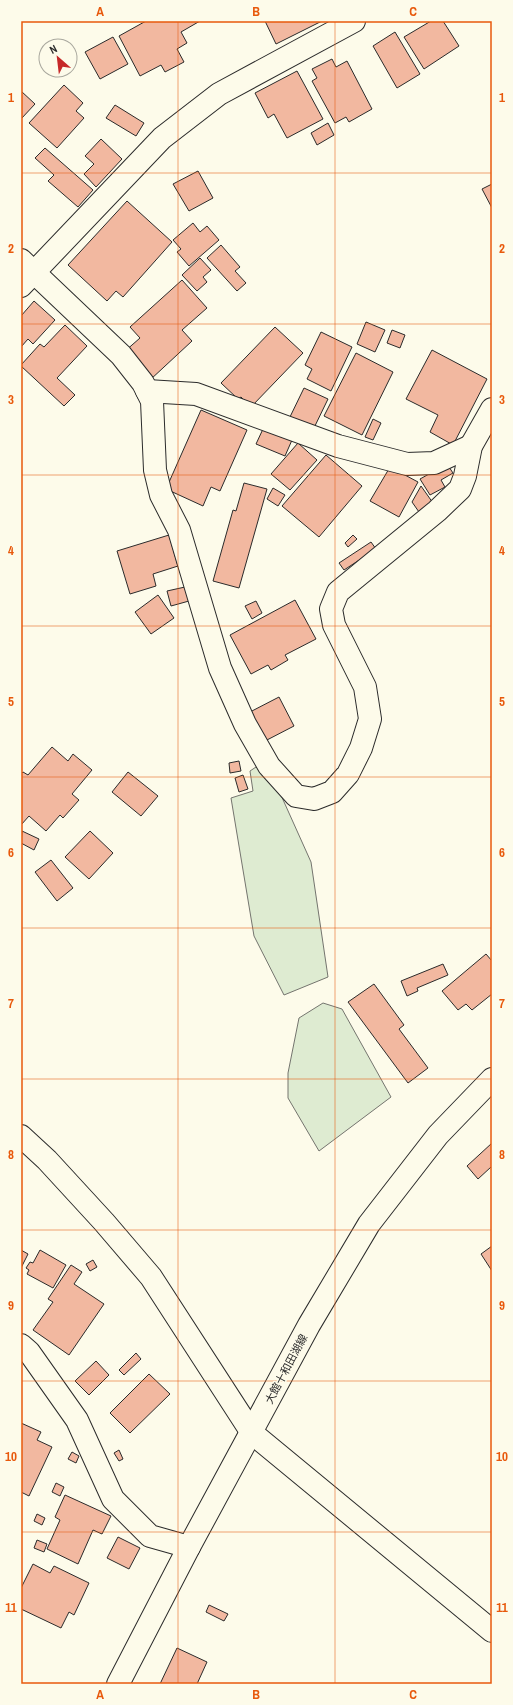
<svg xmlns="http://www.w3.org/2000/svg" width="513" height="1705" font-family="'Archivo Narrow','Noto Sans JP',sans-serif">
	<rect width="100%" height="100%" fill="#fdfbea"/>
	<g fill="#deebd1" stroke="#74746e">
		<polygon points="256,767 267,775 280,793 311,862 328,977 284,995 254,936 231,798 253,791 250,771"/>
		<polygon points="323,1003 342,1009 391,1097 319,1151 288,1098 288,1073 299,1018"/>
	</g>
	<g fill="#f2b8a0" stroke="#2b2b2b">
		<polygon points="146,21 200,21 181,32 187,43 177,49 184,62 165,72 161,65 140,76 119,36"/>
		<polygon points="265,21 322,21 276,44"/>
		<polygon points="431,21 443,21 459,46 424,69 404,37"/>
		<polygon points="395,32 420,74 397,88 373,46"/>
		<polygon points="113,37 128,64 100,79 85,52"/>
		<polygon points="332,59 336,67 347,61 372,109 349,122 346,117 335,123 312,81 317,78 312,69"/>
		<polygon points="297,71 323,119 287,138 274,114 268,118 255,93"/>
		<polygon points="64,85 83,103 76,111 84,118 57,148 29,123"/>
		<polygon points="21,91 35,104 21,119"/>
		<polygon points="115,105 144,123 136,136 106,118"/>
		<polygon points="328,123 334,135 317,145 311,133"/>
		<polygon points="101,139 122,159 96,187 84,174 94,164 85,156"/>
		<polygon points="45,148 93,190 78,207 48,181 54,175 35,158"/>
		<polygon points="198,171 213,198 189,211 173,184"/>
		<polygon points="492,184 492,208 482,189"/>
		<polygon points="127,201 172,242 123,297 116,291 107,301 68,265"/>
		<polygon points="193,223 200,232 207,226 219,240 189,266 177,252 181,249 173,240"/>
		<polygon points="221,245 240,267 235,271 246,283 237,291 207,258"/>
		<polygon points="200,258 211,270 203,277 207,282 197,291 182,275"/>
		<polygon points="182,280 207,308 182,330 192,341 150,380 124,352 140,338 130,327"/>
		<polygon points="34,301 55,320 33,344 28,339 21,347 21,316"/>
		<polygon points="366,322 385,330 375,352 357,344"/>
		<polygon points="65,325 87,346 57,378 75,395 64,406 21,366 21,365 40,344 44,347"/>
		<polygon points="275,327 303,353 251,407 241,397 238,399 221,383"/>
		<polygon points="392,330 405,335 400,348 387,343"/>
		<polygon points="321,332 352,347 331,391 307,379 312,369 305,365"/>
		<polygon points="432,350 487,379 453,445 430,432 438,415 406,399"/>
		<polygon points="356,353 393,372 362,435 324,416"/>
		<polygon points="304,388 328,399 312,432 288,421"/>
		<polygon points="201,410 247,430 220,491 211,487 203,506 166,489"/>
		<polygon points="373,419 381,423 373,440 365,437"/>
		<polygon points="263,429 292,440 285,456 256,444"/>
		<polygon points="298,443 317,460 290,490 271,474"/>
		<polygon points="326,455 362,486 319,537 282,506"/>
		<polygon points="447,464 453,473 441,480 445,487 430,495 420,479"/>
		<polygon points="390,467 418,482 399,517 370,501"/>
		<polygon points="244,483 267,489 239,588 213,581 233,510 236,511"/>
		<polygon points="421,486 433,503 419,512 412,502"/>
		<polygon points="273,488 285,495 278,506 267,499"/>
		<polygon points="169,535 178,566 153,574 156,586 130,594 117,551"/>
		<polygon points="353,535 357,539 348,547 345,543"/>
		<polygon points="371,542 376,549 344,570 339,563"/>
		<polygon points="185,587 189,601 171,606 167,591"/>
		<polygon points="158,595 174,618 151,634 135,612"/>
		<polygon points="295,600 316,639 285,655 288,660 271,670 268,665 251,674 230,635"/>
		<polygon points="256,601 262,613 252,619 245,606"/>
		<polygon points="279,697 294,726 265,741 250,712"/>
		<polygon points="52,747 68,761 73,754 92,770 72,794 79,800 63,818 60,815 46,831 29,816 21,825 21,774 23,772 28,775"/>
		<polygon points="239,761 241,771 230,773 229,763"/>
		<polygon points="128,772 158,796 141,816 112,792"/>
		<polygon points="243,775 248,789 239,792 235,778"/>
		<polygon points="22,831 39,839 34,850 21,843"/>
		<polygon points="90,831 113,853 89,879 65,857"/>
		<polygon points="51,860 73,888 57,901 35,872"/>
		<polygon points="486,954 492,961 492,994 472,1010 466,1004 458,1010 442,991"/>
		<polygon points="443,964 448,975 417,988 418,991 407,996 401,981"/>
		<polygon points="374,984 404,1025 399,1029 428,1068 408,1083 348,1002"/>
		<polygon points="492,1143 492,1168 491,1167 478,1179 467,1166"/>
		<polygon points="492,1246 492,1271 481,1254"/>
		<polygon points="21,1250 28,1254 21,1268"/>
		<polygon points="40,1250 66,1265 53,1288 27,1274 29,1270 26,1268 30,1262 33,1263"/>
		<polygon points="93,1260 97,1267 90,1271 86,1264"/>
		<polygon points="71,1265 82,1272 74,1284 104,1304 69,1355 33,1330 53,1302 48,1299"/>
		<polygon points="136,1353 141,1359 124,1375 119,1370"/>
		<polygon points="96,1361 109,1375 89,1395 75,1381"/>
		<polygon points="149,1374 170,1394 130,1433 110,1413"/>
		<polygon points="21,1423 41,1432 37,1440 52,1447 29,1496 21,1492"/>
		<polygon points="119,1450 123,1459 119,1461 114,1453"/>
		<polygon points="72,1452 79,1456 76,1463 68,1459"/>
		<polygon points="56,1483 64,1487 60,1496 52,1492"/>
		<polygon points="65,1495 111,1516 102,1534 93,1530 78,1564 47,1549 60,1520 55,1517"/>
		<polygon points="37,1514 45,1518 42,1525 34,1521"/>
		<polygon points="118,1537 140,1548 129,1569 107,1558"/>
		<polygon points="37,1540 47,1544 44,1552 34,1548"/>
		<polygon points="33,1564 50,1573 54,1566 89,1583 74,1615 69,1612 61,1628 21,1609 21,1588"/>
		<polygon points="209,1605 228,1614 224,1621 206,1612"/>
		<polygon points="177,1648 207,1662 197,1684 160,1684"/>
	</g>
	<g fill="none" stroke-linecap="round" stroke-linejoin="round">
		<g stroke="#2b2b2b" stroke-width="24">
			<g id="minor">
				<polyline points="21,260 121,355 143,383 152,401 155,470 161,495 179,530 220,668 245,724 269,766 296,796 314,799 332,792 348,774 361,748 370,719 365,687 334,625 331,609 338,592 437,511 460,489 465,476 471,446 492,409"/>
				<polyline points="147,391 196,394 338,446 407,464 434,463 471,446"/>
				<polyline points="21,1345 29,1352 77,1420 113,1499 150,1536 189,1547"/>
			</g>
		</g>
		<g stroke="#2b2b2b" stroke-width="24">
			<g id="tertiary">
				<polyline points="21,286 162,138 219,94 354,21"/>
				<polyline points="21,1136 47,1160 104,1222 151,1277 252,1433 492,1631"/>
			</g>
		</g>
		<g stroke="#2b2b2b" stroke-width="24">
			<polyline id="primary" points="118,1684 189,1547 309,1325 369,1224 438,1135 492,1079"/>
		</g>
		<use href="#minor" stroke="#fdfbea" stroke-width="22"/>
		<use href="#tertiary" stroke="#fdfbea" stroke-width="22"/>
		<use href="#primary" stroke="#fdfbea" stroke-width="22"/>
	</g>
	<path fill="none" stroke="#e8590c" stroke-width="1" stroke-opacity="0.55" d="M 178,21 L 178,1684M 335,21 L 335,1684M 21,173 L 492,173M 21,324 L 492,324M 21,475 L 492,475M 21,626 L 492,626M 21,777 L 492,777M 21,928 L 492,928M 21,1079 L 492,1079M 21,1230 L 492,1230M 21,1381 L 492,1381M 21,1532 L 492,1532"/>
	<g text-anchor="middle" dominant-baseline="central" stroke-width="3" stroke-linejoin="round" paint-order="stroke">
		<g font-size="11" fill="#2b2b2b" stroke="#fdfbea">
			<text transform="translate(286 1369) rotate(-62)">大館十和田湖線</text>
		</g>
	</g>
	<rect width="513" height="1705" fill="none" stroke="#fdfbea" stroke-width="44"/>
	<g transform="translate(58 58) rotate(332)"><circle r="19" fill="#fdfbea" stroke="#a9a89e"/>
	<path d="M0-3L7 15L0 10L-7 15Z" fill="#c62828"/>
	<text y="-6" font-size="11" font-weight="bold" text-anchor="middle" fill="#2b2b2b">N</text>
	</g>
	<rect x="22" y="22" width="469" height="1661" fill="none" stroke="#e8590c" stroke-width="1.5"/>
	<g font-size="13" text-anchor="middle" font-weight="bold" fill="#e8590c">
		<text x="100" y="16">A</text>
		<text x="256" y="16">B</text>
		<text x="413" y="16">C</text>
		<text x="11" y="102">1</text>
		<text x="502" y="102">1</text>
		<text x="11" y="253">2</text>
		<text x="502" y="253">2</text>
		<text x="11" y="404">3</text>
		<text x="502" y="404">3</text>
		<text x="11" y="555">4</text>
		<text x="502" y="555">4</text>
		<text x="11" y="706">5</text>
		<text x="502" y="706">5</text>
		<text x="11" y="857">6</text>
		<text x="502" y="857">6</text>
		<text x="11" y="1008">7</text>
		<text x="502" y="1008">7</text>
		<text x="11" y="1159">8</text>
		<text x="502" y="1159">8</text>
		<text x="11" y="1310">9</text>
		<text x="502" y="1310">9</text>
		<text x="11" y="1461">10</text>
		<text x="502" y="1461">10</text>
		<text x="11" y="1612">11</text>
		<text x="502" y="1612">11</text>
		<text x="100" y="1699">A</text>
		<text x="256" y="1699">B</text>
		<text x="413" y="1699">C</text>
	</g>
</svg>
